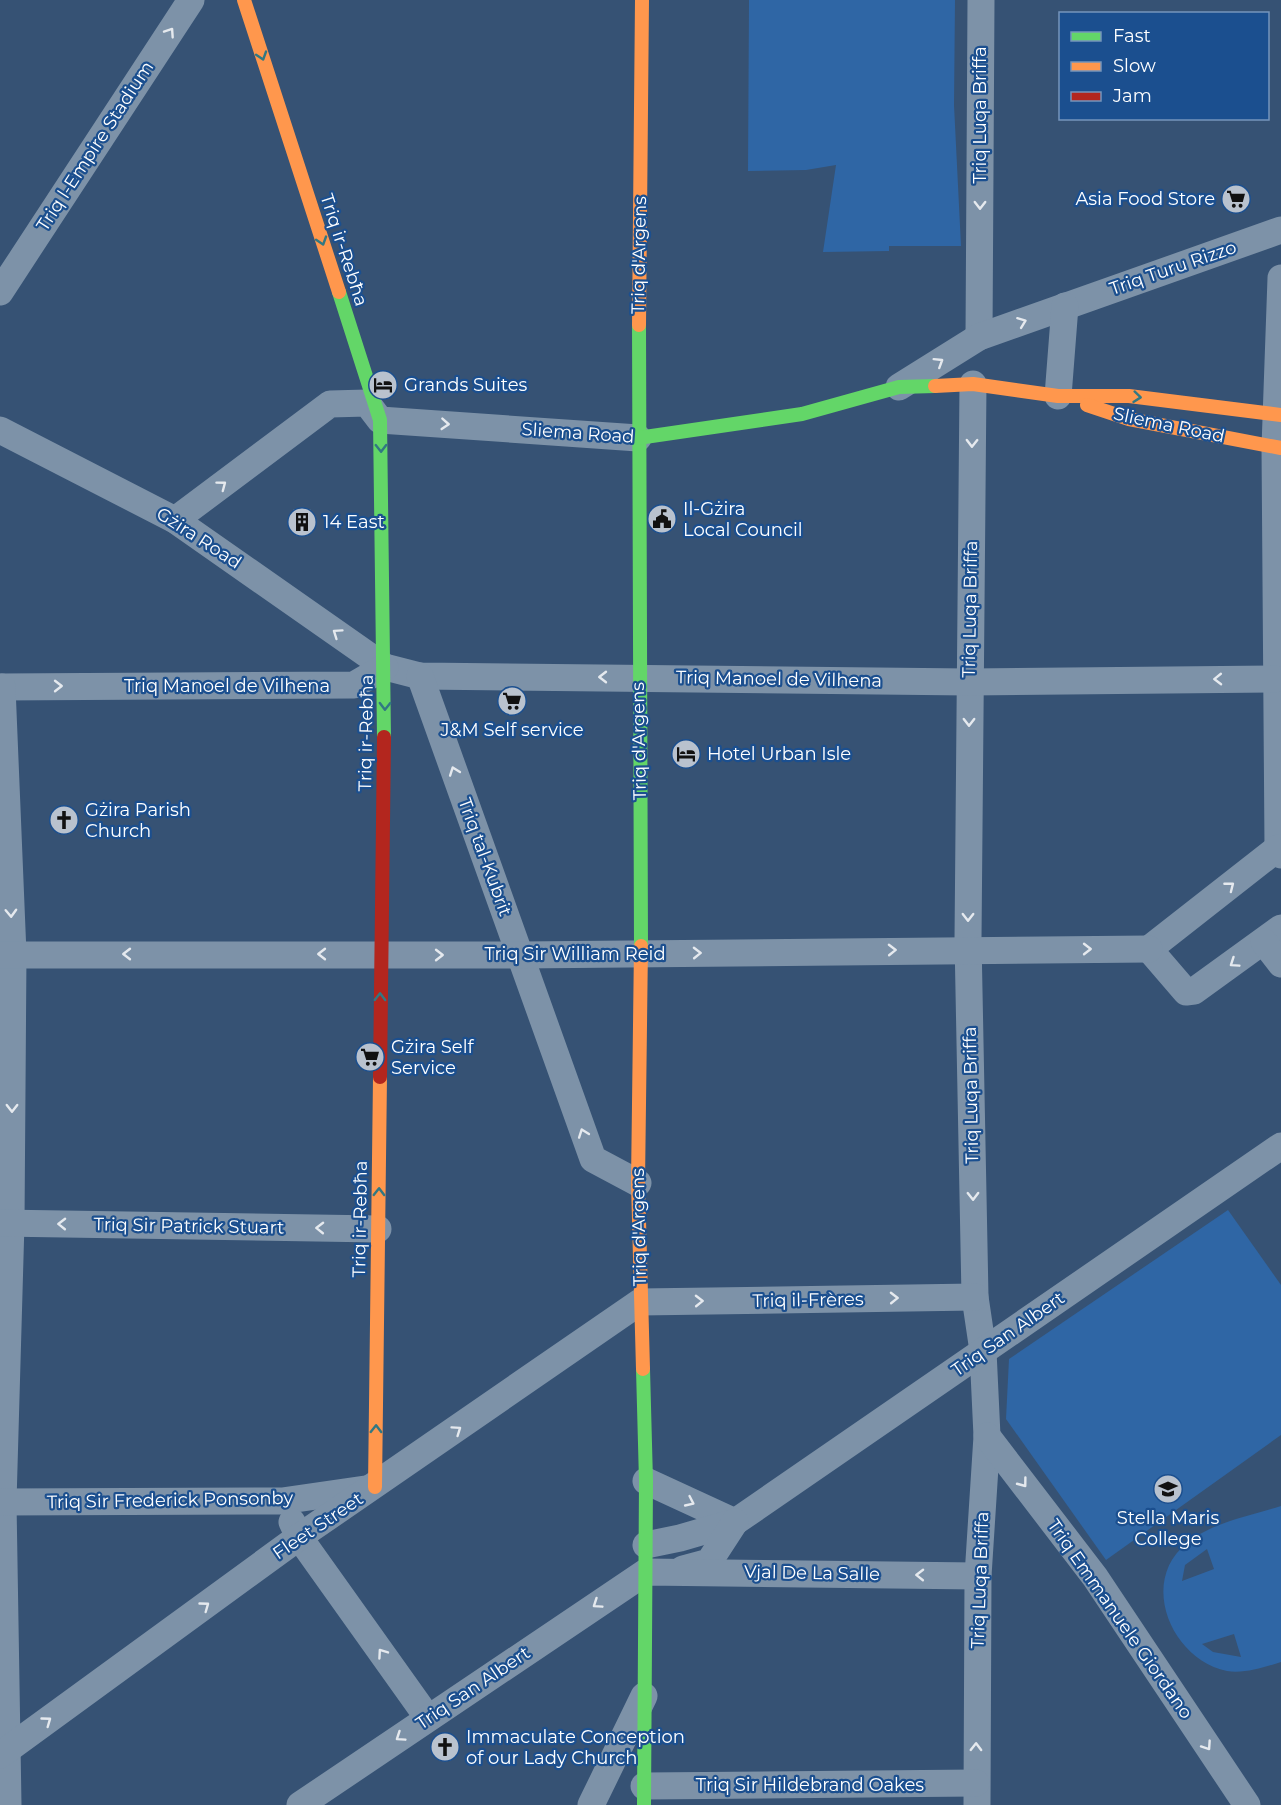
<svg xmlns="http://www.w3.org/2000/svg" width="1281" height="1805" font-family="Montserrat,sans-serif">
	<rect width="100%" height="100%" fill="#365274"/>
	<g fill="#2f66a5" fill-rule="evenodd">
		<polygon points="749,0 955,0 954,105 961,246 889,246 889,251 823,252 836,165 806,170 748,171"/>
		<polygon points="1228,1210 1281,1285 1281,1435 1106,1560 1006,1419 1009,1359"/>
		<path d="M 1281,1506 L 1281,1662 C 1265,1667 1244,1674 1227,1671 C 1172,1660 1138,1582 1187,1543 C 1213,1522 1249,1516 1281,1506 ZM 1207,1549 L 1214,1569 L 1182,1581 L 1185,1565 ZM 1234,1634 L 1241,1657 L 1213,1652 L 1202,1644 Z"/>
	</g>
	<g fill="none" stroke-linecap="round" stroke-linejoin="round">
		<g stroke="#7d92a8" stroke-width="27">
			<polyline points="1281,278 1275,447 1278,848 1281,855"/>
			<polyline points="0,292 191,0"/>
			<polyline points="979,337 981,0"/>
			<polyline points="973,384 968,940 975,1297 983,1351 987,1436 978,1576 977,1805"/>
			<polyline points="899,387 979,337 1281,230"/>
			<polyline points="1058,396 1065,306"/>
			<polyline points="0,430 175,520 385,667 420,676 969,682 1276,679"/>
			<polyline points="175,520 330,404 367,403 380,420 638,438"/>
			<polyline points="420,676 593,1159 638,1183"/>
			<polyline points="0,687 354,685 385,667"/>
			<polyline points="2,687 13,954 11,1223 3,1502 8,1805"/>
			<polyline points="1278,848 1149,949 1186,992 1194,991 1281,928"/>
			<polyline points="1264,942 1281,964"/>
			<polyline points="0,955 520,955 1149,949"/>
			<polyline points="0,1223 378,1229"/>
			<polyline points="987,1436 1095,1577 1247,1805"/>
			<polyline points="646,1481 735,1522"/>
			<polyline points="0,1502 282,1501 365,1489"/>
			<polyline points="292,1522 299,1537 428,1718"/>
			<polyline points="646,1545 680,1538 735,1522 1281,1146"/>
			<polyline points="683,1569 709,1562 735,1522"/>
			<polyline points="0,1755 299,1537 640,1302 975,1297"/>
			<polyline points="644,1786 976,1783"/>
			<polyline points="300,1805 646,1572 978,1576"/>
			<polyline points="591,1805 644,1696"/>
		</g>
		<g stroke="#63d668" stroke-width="14">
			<polyline points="339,292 380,420 384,737"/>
			<polyline points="639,325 641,946"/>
			<polyline points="638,438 802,414 899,387 935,386"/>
			<polyline points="643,1369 646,1481 644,1805"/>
		</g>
		<g stroke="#ff974d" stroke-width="14">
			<polyline points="244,0 339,292"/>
			<polyline points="639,325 642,0"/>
			<polyline points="935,386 973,384 1058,396 1129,396 1281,415"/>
			<polyline points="1087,405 1129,419 1281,448"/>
			<polyline points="641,946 638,1183 643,1369"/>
			<polyline points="375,1487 380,1077"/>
		</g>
		<polyline stroke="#b3261e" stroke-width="14" points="380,1077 384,737"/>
	</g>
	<defs><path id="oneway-chevron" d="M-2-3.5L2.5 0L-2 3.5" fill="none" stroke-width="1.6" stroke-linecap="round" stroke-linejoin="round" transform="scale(1.5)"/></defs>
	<g stroke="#e5e9ee">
		<use href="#oneway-chevron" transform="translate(170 32) rotate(-56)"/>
		<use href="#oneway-chevron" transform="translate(980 205) rotate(90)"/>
		<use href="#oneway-chevron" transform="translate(1022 322) rotate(-21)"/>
		<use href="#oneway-chevron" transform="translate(939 362) rotate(-32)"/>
		<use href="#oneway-chevron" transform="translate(445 424) rotate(4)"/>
		<use href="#oneway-chevron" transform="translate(972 443) rotate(91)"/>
		<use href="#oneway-chevron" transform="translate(222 485) rotate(-37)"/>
		<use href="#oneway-chevron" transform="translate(337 633) rotate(-145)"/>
		<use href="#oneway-chevron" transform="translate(603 677) rotate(-180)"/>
		<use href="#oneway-chevron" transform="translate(1218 679) rotate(179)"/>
		<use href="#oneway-chevron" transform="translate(58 686)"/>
		<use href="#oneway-chevron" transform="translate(969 722) rotate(90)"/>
		<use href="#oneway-chevron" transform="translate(454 771) rotate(-110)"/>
		<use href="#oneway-chevron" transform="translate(1230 886) rotate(-38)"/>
		<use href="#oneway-chevron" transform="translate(11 913) rotate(88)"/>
		<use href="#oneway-chevron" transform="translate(968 917) rotate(90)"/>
		<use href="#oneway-chevron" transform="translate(1087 949)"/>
		<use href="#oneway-chevron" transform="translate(892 950) rotate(-1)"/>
		<use href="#oneway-chevron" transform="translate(697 953) rotate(-1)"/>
		<use href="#oneway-chevron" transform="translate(127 954) rotate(-180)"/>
		<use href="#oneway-chevron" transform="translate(322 954) rotate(-180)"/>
		<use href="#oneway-chevron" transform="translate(439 955)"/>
		<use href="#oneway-chevron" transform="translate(1234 963) rotate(146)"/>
		<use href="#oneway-chevron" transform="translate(12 1108) rotate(90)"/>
		<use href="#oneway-chevron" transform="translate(583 1133) rotate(-110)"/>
		<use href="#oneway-chevron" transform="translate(973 1196) rotate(89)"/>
		<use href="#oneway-chevron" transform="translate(62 1224) rotate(-179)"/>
		<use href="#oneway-chevron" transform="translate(320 1228) rotate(-179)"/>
		<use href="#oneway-chevron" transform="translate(894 1298) rotate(-1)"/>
		<use href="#oneway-chevron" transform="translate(699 1301) rotate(-1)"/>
		<use href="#oneway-chevron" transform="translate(457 1430) rotate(-35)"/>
		<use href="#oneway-chevron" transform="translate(1023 1483) rotate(53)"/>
		<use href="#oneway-chevron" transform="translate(690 1502) rotate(25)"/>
		<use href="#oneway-chevron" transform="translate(920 1575) rotate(-179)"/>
		<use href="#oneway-chevron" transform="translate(597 1604) rotate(146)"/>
		<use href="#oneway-chevron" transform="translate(205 1606) rotate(-36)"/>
		<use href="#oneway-chevron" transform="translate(382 1653) rotate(-125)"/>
		<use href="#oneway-chevron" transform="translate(47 1721) rotate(-36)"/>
		<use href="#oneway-chevron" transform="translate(400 1737) rotate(146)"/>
		<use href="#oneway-chevron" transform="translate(1207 1746) rotate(56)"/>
		<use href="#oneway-chevron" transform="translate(976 1747) rotate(-89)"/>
	</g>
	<g stroke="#317883">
		<use href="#oneway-chevron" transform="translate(262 56) rotate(72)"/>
		<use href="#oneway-chevron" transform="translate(322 241) rotate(72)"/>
		<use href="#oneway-chevron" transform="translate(1137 397) rotate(6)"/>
		<use href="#oneway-chevron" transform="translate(381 448) rotate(89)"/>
		<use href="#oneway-chevron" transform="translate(385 706) rotate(91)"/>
		<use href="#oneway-chevron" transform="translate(380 997) rotate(-89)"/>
		<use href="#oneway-chevron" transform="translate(379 1192) rotate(-89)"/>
		<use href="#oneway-chevron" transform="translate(376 1429) rotate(-89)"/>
	</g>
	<defs>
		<g id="supermarket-disc" transform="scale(1.5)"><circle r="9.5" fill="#b9c2ce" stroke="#1b4f8f"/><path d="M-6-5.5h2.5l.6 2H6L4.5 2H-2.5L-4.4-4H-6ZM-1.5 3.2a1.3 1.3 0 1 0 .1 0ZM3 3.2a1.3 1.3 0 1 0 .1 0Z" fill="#111"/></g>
		<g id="hotel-disc" transform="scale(1.5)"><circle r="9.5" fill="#b9c2ce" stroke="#1b4f8f"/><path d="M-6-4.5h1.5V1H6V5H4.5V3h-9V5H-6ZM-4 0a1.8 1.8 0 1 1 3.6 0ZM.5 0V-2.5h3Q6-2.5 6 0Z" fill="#111"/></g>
		<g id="civic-disc" transform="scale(1.5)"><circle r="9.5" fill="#b9c2ce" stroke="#1b4f8f"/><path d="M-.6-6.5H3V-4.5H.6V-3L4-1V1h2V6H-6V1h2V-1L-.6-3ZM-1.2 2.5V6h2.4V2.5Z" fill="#111"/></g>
		<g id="building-disc" transform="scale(1.5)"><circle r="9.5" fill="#b9c2ce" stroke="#1b4f8f"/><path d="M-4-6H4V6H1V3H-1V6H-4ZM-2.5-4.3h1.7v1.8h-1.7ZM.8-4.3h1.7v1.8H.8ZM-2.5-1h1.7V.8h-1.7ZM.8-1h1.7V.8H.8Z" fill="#111"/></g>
		<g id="church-disc" transform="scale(1.5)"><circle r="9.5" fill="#b9c2ce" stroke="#1b4f8f"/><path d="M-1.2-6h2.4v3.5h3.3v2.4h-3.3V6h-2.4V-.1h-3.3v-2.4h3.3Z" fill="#111"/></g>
		<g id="school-disc" transform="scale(1.5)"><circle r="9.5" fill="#b9c2ce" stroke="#1b4f8f"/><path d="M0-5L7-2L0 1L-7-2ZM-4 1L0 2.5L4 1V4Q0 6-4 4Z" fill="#111"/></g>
	</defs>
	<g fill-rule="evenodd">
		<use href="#supermarket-disc" x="1236" y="199"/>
		<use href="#hotel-disc" x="383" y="385"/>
		<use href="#civic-disc" x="662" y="519"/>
		<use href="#building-disc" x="302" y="522"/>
		<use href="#supermarket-disc" x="512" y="701"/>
		<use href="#hotel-disc" x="686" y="754"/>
		<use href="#church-disc" x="64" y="820"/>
		<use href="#supermarket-disc" x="370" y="1057"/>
		<use href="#school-disc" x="1168" y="1489"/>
		<use href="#church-disc" x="445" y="1747"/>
	</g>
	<g text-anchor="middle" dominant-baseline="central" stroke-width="4.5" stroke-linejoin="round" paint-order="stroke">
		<g font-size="18" fill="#fff" stroke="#1b4f8f">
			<text transform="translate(980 115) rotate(-90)">Triq Luqa Briffa</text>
			<text transform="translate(95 146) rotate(-57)">Triq l-Empire Stadium</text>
			<text transform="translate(344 250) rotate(72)">Triq ir-Rebħa</text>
			<text transform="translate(639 255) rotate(-89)">Triq d'Argens</text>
			<text transform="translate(1173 268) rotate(-19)">Triq Turu Rizzo</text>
			<text transform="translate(1169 425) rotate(12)">Sliema Road</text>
			<text transform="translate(578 433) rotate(4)">Sliema Road</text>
			<text transform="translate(199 538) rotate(33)">Gżira Road</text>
			<text transform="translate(970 609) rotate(-89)">Triq Luqa Briffa</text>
			<text transform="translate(779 679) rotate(1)">Triq Manoel de Vilhena</text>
			<text x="227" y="686">Triq Manoel de Vilhena</text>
			<text transform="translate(366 733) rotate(-89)">Triq ir-Rebħa</text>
			<text transform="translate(639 741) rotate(-91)">Triq d'Argens</text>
			<text transform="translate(485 857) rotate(70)">Triq tal-Kubrit</text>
			<text x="575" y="954">Triq Sir William Reid</text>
			<text transform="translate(971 1095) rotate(-91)">Triq Luqa Briffa</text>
			<text transform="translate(360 1219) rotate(-89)">Triq ir-Rebħa</text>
			<text transform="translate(189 1226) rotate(1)">Triq Sir Patrick Stuart</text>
			<text transform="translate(639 1227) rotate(-91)">Triq d'Argens</text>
			<text transform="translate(808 1300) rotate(-1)">Triq il-Frères</text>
			<text transform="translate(1008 1334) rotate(-35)">Triq San Albert</text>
			<text transform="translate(170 1500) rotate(-1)">Triq Sir Frederick Ponsonby</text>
			<text transform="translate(318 1526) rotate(-34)">Fleet Street</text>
			<text transform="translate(812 1573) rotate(1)">Vjal De La Salle</text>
			<text transform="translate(980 1580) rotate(-88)">Triq Luqa Briffa</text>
			<text transform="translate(1120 1619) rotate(55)">Triq Emmanuele Giordano</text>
			<text transform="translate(473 1688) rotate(-34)">Triq San Albert</text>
			<text x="810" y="1785">Triq Sir Hildebrand Oakes</text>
		</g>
		<g font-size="18" fill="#fff" stroke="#1b4f8f" text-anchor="start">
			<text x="1215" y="199" text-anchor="end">Asia Food Store</text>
			<text x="404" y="385">Grands Suites</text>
			<text x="683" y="509">Il-Gżira<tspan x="683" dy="21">Local Council</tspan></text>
			<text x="323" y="522">14 East</text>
			<text x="512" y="730" text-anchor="middle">J&amp;M Self service</text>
			<text x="707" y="754">Hotel Urban Isle</text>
			<text x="85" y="810">Gżira Parish<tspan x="85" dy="21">Church</tspan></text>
			<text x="391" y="1047">Gżira Self<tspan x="391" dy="21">Service</tspan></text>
			<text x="1168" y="1518" text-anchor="middle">Stella Maris<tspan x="1168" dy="21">College</tspan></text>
			<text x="466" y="1737">Immaculate Conception<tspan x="466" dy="21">of our Lady Church</tspan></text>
		</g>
	</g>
	<rect x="1059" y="12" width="210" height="108" fill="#1b4f8f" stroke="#7695bc" stroke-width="1.5"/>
	<rect x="1071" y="32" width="30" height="9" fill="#63d668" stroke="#7695bc" stroke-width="1.5"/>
	<text x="1113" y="42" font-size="18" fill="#ffffff">Fast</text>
	<rect x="1071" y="62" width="30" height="9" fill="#ff974d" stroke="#7695bc" stroke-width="1.5"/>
	<text x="1113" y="72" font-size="18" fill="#ffffff">Slow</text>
	<rect x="1071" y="92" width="30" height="9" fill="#b3261e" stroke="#7695bc" stroke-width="1.5"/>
	<text x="1113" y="102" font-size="18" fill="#ffffff">Jam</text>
</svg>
